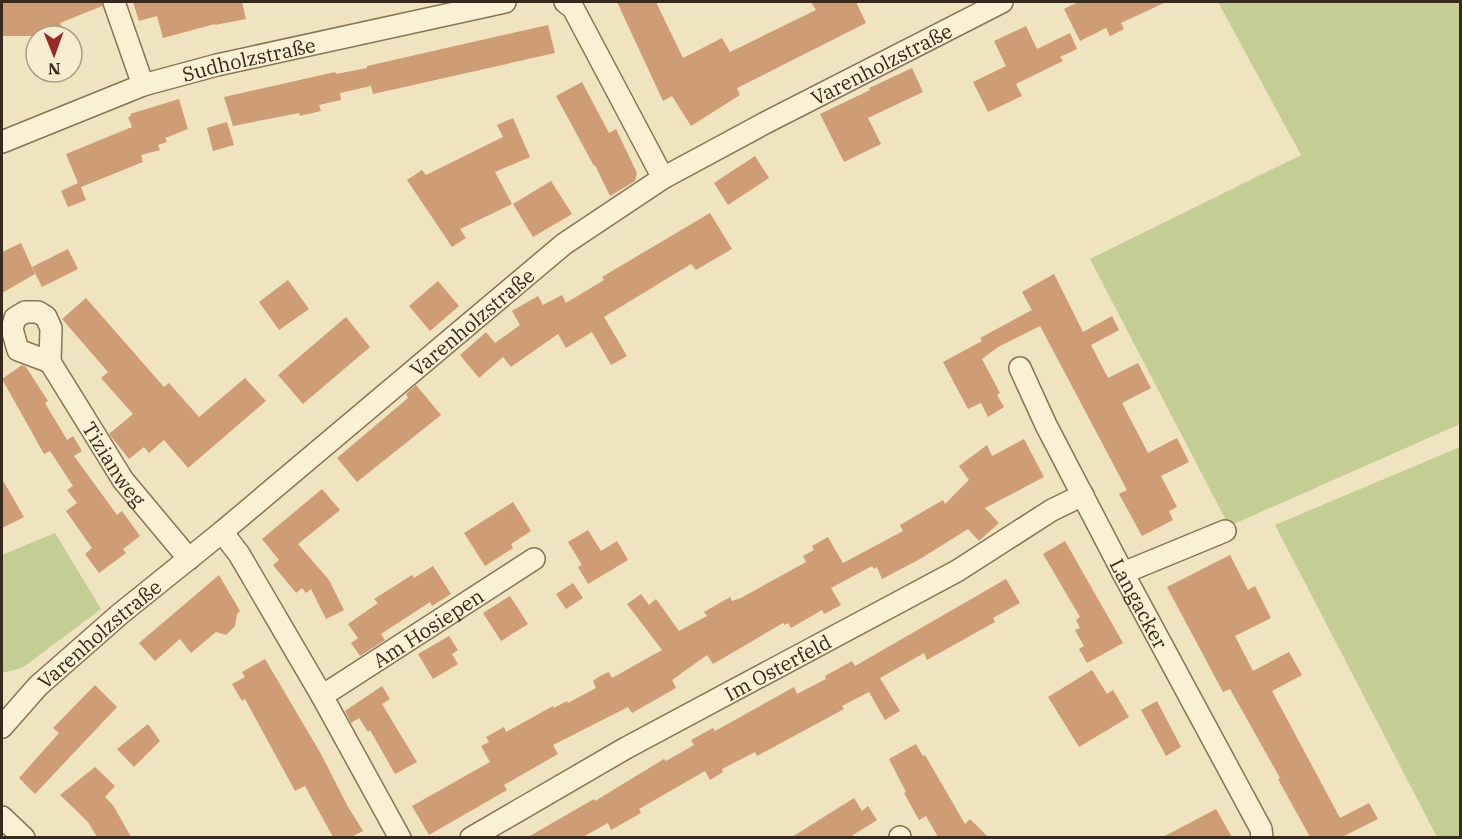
<svg xmlns="http://www.w3.org/2000/svg" width="1462" height="839" font-family="'IBM Plex Serif',serif">
	<rect width="100%" height="100%" fill="#efe3c0"/>
	<g fill="#c4cd94">
		<polygon points="1218,2 1460,2 1460,424 1229,526 1090,259 1301,155"/>
		<polygon points="1460,447 1460,837 1437,837 1275,525"/>
		<polygon points="55,533 101,609 22,668 2,673 2,555"/>
	</g>
	<g fill="#ce9d75">
		<polygon points="2,2 102,2 102,6 60,23 65,36 2,36"/>
		<polygon points="133,2 242,2 246,19 215,25 215,24 163,38 157,16 139,21"/>
		<polygon points="617,2 656,2 683,58 722,38 730,52 816,10 811,2 856,2 866,23 737,88 740,95 691,126 672,96 663,101"/>
		<polygon points="1078,2 1166,2 1121,23 1124,29 1110,36 1106,28 1080,41 1064,9"/>
		<polygon points="548,25 555,53 373,94 371,86 340,93 341,100 319,105 321,111 300,116 299,113 233,126 224,97 335,72 336,74 367,68 367,66"/>
		<polygon points="1026,26 1037,49 1070,33 1077,49 1060,57 1063,61 1016,84 1022,96 988,112 973,82 1006,66 994,41"/>
		<polygon points="912,68 923,92 868,118 881,144 844,162 820,114 870,90 869,88"/>
		<polygon points="582,82 609,133 616,129 637,173 635,181 610,196 595,165 594,166 556,96"/>
		<polygon points="179,99 188,129 165,138 167,142 158,145 160,150 141,155 143,162 81,187 86,200 68,207 61,191 78,183 66,154 132,127 128,117 131,116 130,114"/>
		<polygon points="513,118 530,157 495,172 512,204 460,229 466,238 452,247 407,180 422,170 426,175 503,137 497,125"/>
		<polygon points="227,122 234,145 213,151 207,128"/>
		<polygon points="755,156 769,178 728,205 714,183"/>
		<polygon points="551,181 572,214 533,237 513,204"/>
		<polygon points="710,213 732,249 696,270 691,264 604,317 627,356 611,365 592,332 566,348 558,334 511,367 503,357 479,378 460,355 486,332 495,343 520,325 512,311 538,296 543,305 562,295 566,303 604,280 602,277"/>
		<polygon points="21,243 35,274 2,293 2,252"/>
		<polygon points="68,249 78,269 42,287 32,267"/>
		<polygon points="1054,274 1083,332 1112,316 1119,330 1091,345 1108,378 1138,363 1151,388 1122,403 1148,453 1177,438 1189,462 1161,476 1177,507 1169,511 1173,520 1142,536 1119,494 1127,490 1040,326 998,347 982,359 1000,393 997,395 1004,407 988,417 981,403 968,409 943,362 982,341 980,338 1032,310 1022,292"/>
		<polygon points="288,280 309,309 279,330 259,302"/>
		<polygon points="438,281 459,306 430,331 409,306"/>
		<polygon points="86,298 164,387 169,383 199,417 245,378 266,401 188,468 164,440 149,453 144,447 129,459 109,434 133,414 101,378 108,372 62,319"/>
		<polygon points="346,317 370,347 303,404 278,375"/>
		<polygon points="22,365 26,367 48,401 45,403 67,440 73,436 82,451 74,456 117,515 122,511 140,536 123,549 126,553 99,573 85,554 92,548 66,511 77,503 67,490 73,486 50,451 44,454 2,379"/>
		<polygon points="416,385 441,415 357,482 337,458 408,398 406,394"/>
		<polygon points="1024,439 1044,477 985,508 999,523 979,541 968,529 920,559 882,579 877,567 874,569 872,566 831,588 841,605 824,614 822,610 791,628 788,623 785,625 783,623 713,664 707,655 672,680 676,688 632,713 628,707 553,745 558,754 504,785 507,790 429,835 412,806 490,762 481,746 489,742 486,737 504,727 506,732 553,706 554,708 567,701 568,703 596,688 593,681 600,676 609,672 612,678 662,650 627,604 641,594 649,605 656,599 679,631 707,616 704,612 730,597 732,601 741,598 806,562 803,556 814,550 812,546 828,537 843,563 903,531 900,525 943,500 945,504 969,480 959,466 987,445 992,456"/>
		<polygon points="2,479 24,517 2,528"/>
		<polygon points="322,489 340,510 298,544 329,580 344,610 326,619 311,589 306,593 302,588 296,593 273,565 279,560 262,539"/>
		<polygon points="513,502 531,531 511,544 513,548 485,566 464,533"/>
		<polygon points="588,530 601,551 617,541 628,560 588,584 578,567 582,565 568,542"/>
		<polygon points="1065,541 1123,643 1087,663 1079,649 1084,646 1075,630 1080,628 1076,620 1080,617 1043,554"/>
		<polygon points="1230,555 1248,590 1255,586 1271,618 1235,636 1253,671 1289,652 1302,675 1272,691 1340,818 1369,803 1378,819 1342,837 1310,837 1278,779 1280,778 1230,689 1223,692 1167,587"/>
		<polygon points="433,566 451,594 432,606 430,602 381,634 385,640 360,656 351,643 358,638 348,624 378,603 374,599 412,575 414,578"/>
		<polygon points="219,575 240,611 237,614 235,626 226,635 216,632 191,653 180,639 155,661 139,643"/>
		<polygon points="1006,579 1020,603 993,618 995,622 927,660 924,653 880,678 900,711 885,720 869,692 842,706 844,709 757,756 755,752 722,769 723,772 710,780 705,771 639,809 641,813 611,830 608,823 583,837 528,837 594,799 595,801 664,759 666,761 694,745 691,740 713,728 715,731 794,687 797,694 826,679 825,676 852,661 855,666"/>
		<polygon points="573,583 583,598 566,609 556,594"/>
		<polygon points="510,596 528,624 501,641 483,613"/>
		<polygon points="449,636 458,650 452,654 458,664 433,679 418,654"/>
		<polygon points="265,659 321,754 347,805 363,831 351,837 333,837 305,786 295,791 245,699 242,701 232,684 245,677 242,672"/>
		<polygon points="1092,670 1107,694 1113,690 1129,717 1079,747 1048,697"/>
		<polygon points="95,685 117,707 35,794 19,778 59,733 53,728"/>
		<polygon points="382,686 390,699 382,704 417,762 395,774 370,730 368,732 359,718 351,723 345,711"/>
		<polygon points="1157,701 1181,747 1166,756 1141,710"/>
		<polygon points="148,724 160,741 134,767 117,749"/>
		<polygon points="916,744 923,756 925,755 965,824 970,819 988,837 938,837 926,816 919,820 904,793 906,792 889,759"/>
		<polygon points="95,767 115,786 105,797 113,805 131,837 97,837 88,822 60,795"/>
		<polygon points="854,798 862,811 868,806 877,820 850,837 792,837"/>
		<polygon points="1216,809 1232,837 1163,837"/>
	</g>
	<g fill="none" stroke-linecap="round" stroke-linejoin="round">
		<g stroke="#887357" stroke-width="24">
			<g id="minor">
				<polyline points="114,2 143,85"/>
				<polyline points="565,2 573,8 663,178"/>
				<path id="s1" d="M 2,142 L 143,85 L 217,65 L 505,2"/>
				<path id="s2" d="M 50,362 L 18,350 L 12,329 L 15,318 L 25,312 L 38,312 L 46,317 L 51,328 L 50,362 L 123,480 L 189,559"/>
				<path id="s3" d="M 1020,368 L 1046,425 L 1123,573 L 1261,829 L 1262,838"/>
				<polyline points="222,532 239,554 322,696 400,838"/>
				<polyline points="1123,573 1225,531"/>
				<path id="s4" d="M 322,696 L 534,559"/>
				<path id="s5" d="M 2,727 L 38,686 L 120,614 L 222,532 L 564,244 L 663,178 L 765,123 L 1002,2"/>
				<polyline points="2,817 24,838"/>
				<path id="s6" d="M 471,838 L 626,748 L 957,571 L 1052,510 L 1083,495"/>
				<polyline points="900,838 900,837"/>
			</g>
		</g>
		<use href="#minor" stroke="#faf0d3" stroke-width="21"/>
	</g>
	<g text-anchor="middle" dominant-baseline="central" stroke-width="5" stroke-linejoin="round" paint-order="stroke">
		<g font-size="20" fill="#372a1c" stroke="#f6ecd0">
			<text stroke="none"><textPath href="#s1" startOffset="261">Sudholzstraße</textPath></text>
			<text stroke="none"><textPath href="#s5" startOffset="1107">Varenholzstraße</textPath></text>
			<text stroke="none"><textPath href="#s5" startOffset="621">Varenholzstraße</textPath></text>
			<text stroke="none"><textPath href="#s2" startOffset="268">Tizianweg</textPath></text>
			<text stroke="none"><textPath href="#s3" startOffset="264">Langacker</textPath></text>
			<text stroke="none"><textPath href="#s4" startOffset="126">Am Hosiepen</textPath></text>
			<text stroke="none"><textPath href="#s5" startOffset="135">Varenholzstraße</textPath></text>
			<text stroke="none"><textPath href="#s6" startOffset="351">Im Osterfeld</textPath></text>
		</g>
	</g>
	<rect width="1462" height="839" fill="none" stroke="#372a1c" stroke-width="6"/>
	<g transform="translate(54 54) rotate(179)"><circle r="28" fill="#f6ecd0" stroke="#aa9e88" stroke-width="1.5"/>
	<path d="M0-4.5L10 22L0 15L-10 22Z" fill="#992926"/>
	<text y="-9" font-size="16" font-weight="bold" text-anchor="middle" fill="#372a1c">N</text>
	</g>
</svg>
